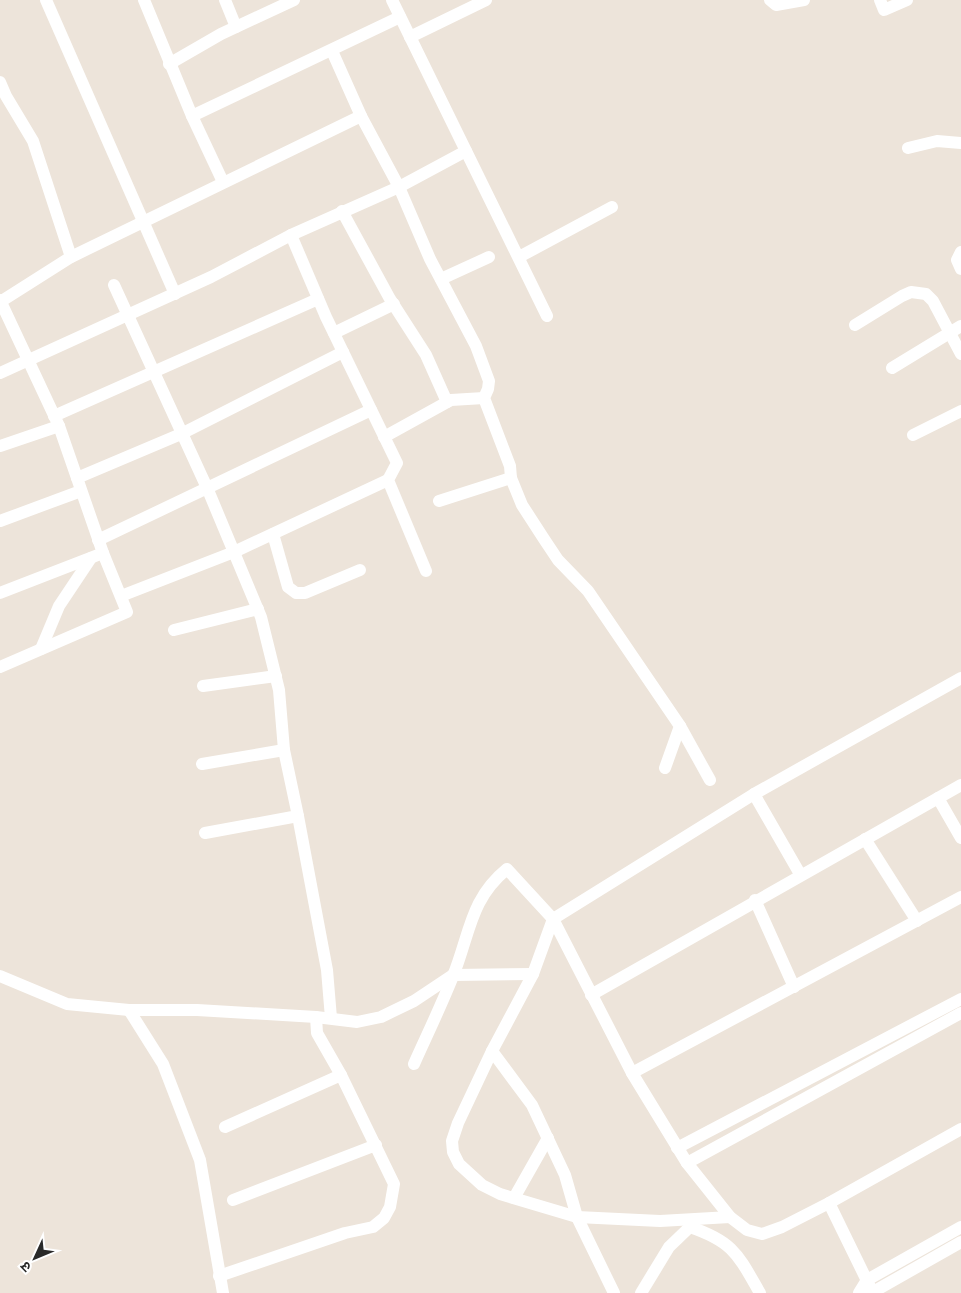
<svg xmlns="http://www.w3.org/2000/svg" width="961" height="1293" font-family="Ubuntu,'Noto Sans Devanagari',sans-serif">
	<rect width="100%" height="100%" fill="#ede4da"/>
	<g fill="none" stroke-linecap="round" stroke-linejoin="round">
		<g stroke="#fff" stroke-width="12">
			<polyline points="46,0 175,294"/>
			<polyline points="144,0 192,116 400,17"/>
			<polyline points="225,0 236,27"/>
			<polyline points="392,0 547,316"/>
			<polyline points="770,0 776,5 804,0"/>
			<polyline points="880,0 884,10 907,0"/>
			<polyline points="410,37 486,0"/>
			<polyline points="169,64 221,34 294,0"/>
			<polyline points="0,82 6,96 33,141 71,257"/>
			<polyline points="192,116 223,182"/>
			<polyline points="361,116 399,187 430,259 476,346 489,381 488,389 484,398 510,466 511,478 439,501"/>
			<polyline points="908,148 937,141 961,143"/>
			<polyline points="342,211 390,299 426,355 447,402"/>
			<polyline points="291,235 326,317 397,463 388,480 426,571"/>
			<polyline points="961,252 957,260 961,269"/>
			<polyline points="519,257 612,207"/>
			<polyline points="441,279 489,257"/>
			<polyline points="114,285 208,490 261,617 279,690 284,750 298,816 205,833"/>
			<polyline points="0,300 59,426 103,553 127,612 0,667"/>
			<polyline points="0,302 71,257 361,116 332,51"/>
			<polyline points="855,325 902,296 911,292 926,294 933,301 961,354"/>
			<polyline points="334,333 394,304"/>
			<polyline points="892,368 961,326"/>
			<polyline points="0,373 211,277 291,235 399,187 466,151"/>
			<polyline points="54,416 318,299"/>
			<polyline points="913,435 961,411"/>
			<polyline points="384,437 451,400 484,398"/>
			<polyline points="0,446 59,426"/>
			<polyline points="77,478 181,434 343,352"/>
			<polyline points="511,478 522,505 544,539 558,560 588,591 680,726 665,768"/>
			<polyline points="0,521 81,491"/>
			<polyline points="273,534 288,587 296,593 305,593 360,570"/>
			<polyline points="98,540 371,410"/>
			<polyline points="0,593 103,553"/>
			<polyline points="121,596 234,552 388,480"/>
			<polyline points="174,630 258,609"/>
			<polyline points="41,649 59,606 91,558"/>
			<polyline points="203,686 276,676"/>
			<polyline points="680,726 710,780"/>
			<polyline points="202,764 284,750"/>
			<polyline points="754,794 800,874"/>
			<polyline points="938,798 961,838"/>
			<polyline points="298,816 327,970 331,1018"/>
			<polyline points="865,839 917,921"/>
			<polyline points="755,900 794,987"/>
			<polyline points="0,976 67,1004 129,1010 197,1010 316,1017 357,1022 381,1017 414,1001 453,975 533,974"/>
			<polyline points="591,995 961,785"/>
			<polyline points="129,1010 163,1064 200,1160 223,1293"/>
			<polyline points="492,1051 532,1105 565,1175 577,1217 614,1293"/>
			<path d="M 414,1064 C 427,1035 441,1006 453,976 C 470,934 470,899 507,869 L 553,919 L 533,974 L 492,1051 L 458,1123 L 452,1141 L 453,1152 L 459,1164 L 482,1185 L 500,1194 L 577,1217 L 660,1221 L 730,1217"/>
			<polyline points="632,1073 961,897"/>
			<polyline points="225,1127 341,1075"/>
			<polyline points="677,1148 961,999"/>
			<polyline points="687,1163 961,1013"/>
			<polyline points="514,1198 548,1138"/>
			<polyline points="233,1200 376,1145"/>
			<polyline points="829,1203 782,1227 762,1234 747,1230 730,1217 687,1163 632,1073 553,919 754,794 961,678"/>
			<path d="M 690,1227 C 734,1242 738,1255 760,1293"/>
			<polyline points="219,1276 345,1233 373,1227 384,1218 390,1207 394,1184 341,1075 317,1033 316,1017"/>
			<polyline points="641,1293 669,1247 695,1222"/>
			<polyline points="859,1293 867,1280 961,1227"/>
			<polyline points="865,1293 873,1292 961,1242"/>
			<polyline points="873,1293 829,1203 961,1129"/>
		</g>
	</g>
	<g transform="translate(35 1258) rotate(226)" stroke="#ffffff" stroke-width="4" paint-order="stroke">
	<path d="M0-4L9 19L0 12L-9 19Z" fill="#292929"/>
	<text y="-8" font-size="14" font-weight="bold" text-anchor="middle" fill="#292929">उ</text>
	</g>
</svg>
